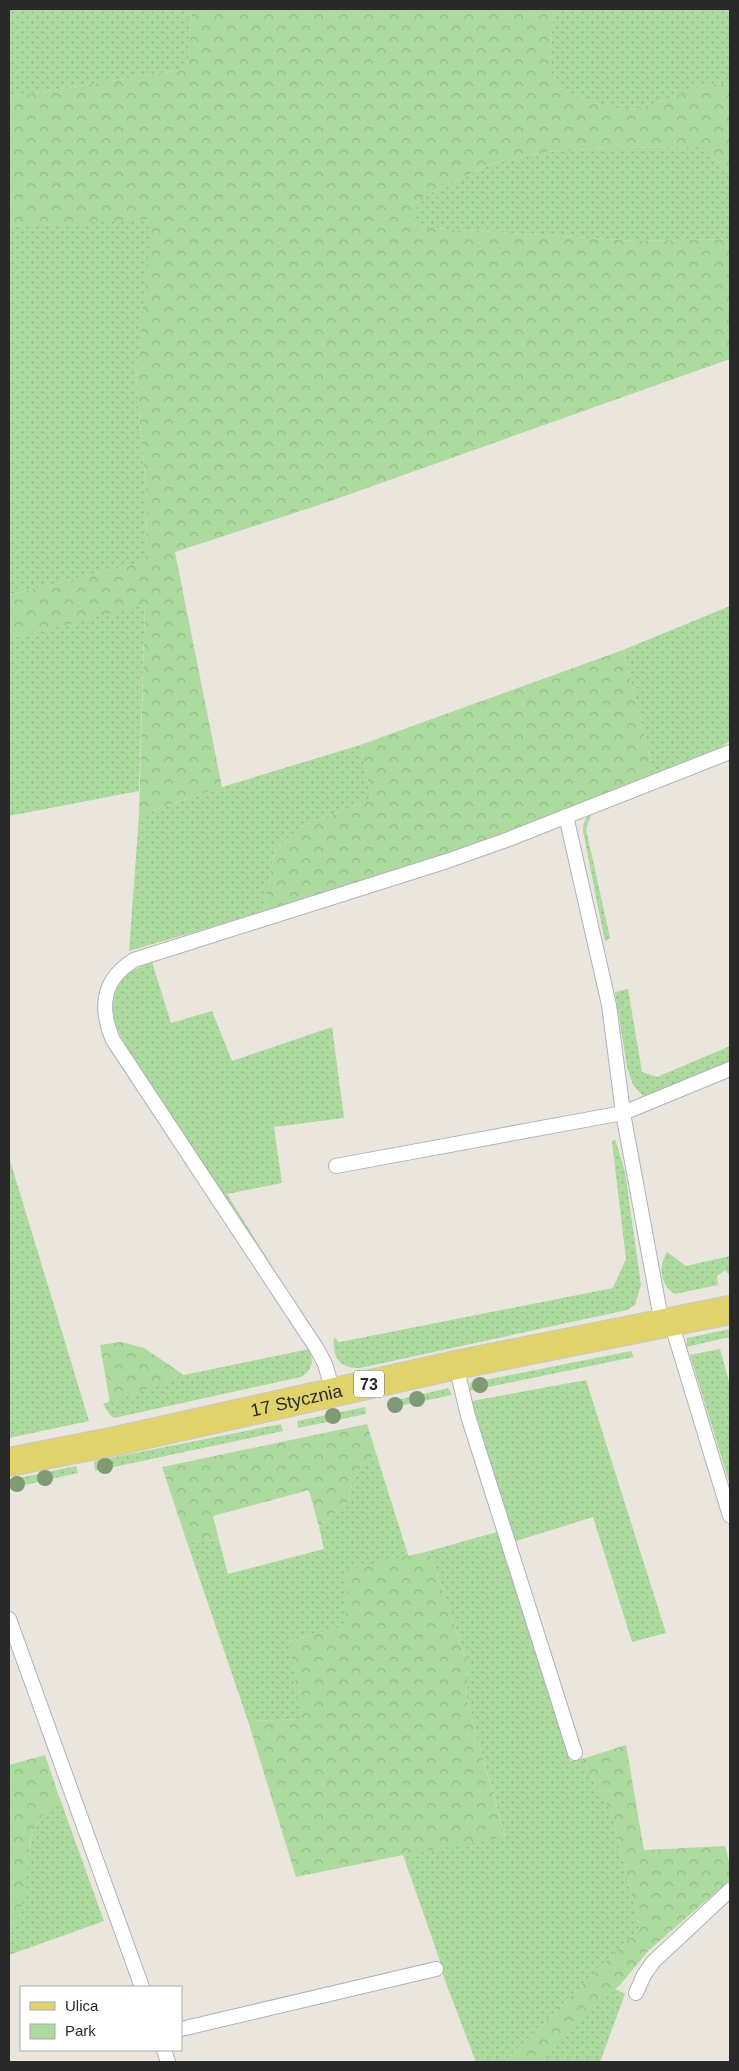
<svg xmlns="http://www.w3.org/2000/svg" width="739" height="2071" font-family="Helvetica,sans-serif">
	<defs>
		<pattern id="green-dots" width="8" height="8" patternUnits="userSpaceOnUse" patternTransform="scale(1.25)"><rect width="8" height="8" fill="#acda9f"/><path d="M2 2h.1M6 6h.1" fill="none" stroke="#94bb89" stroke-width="1.8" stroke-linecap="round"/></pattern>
		<pattern id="forest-crowns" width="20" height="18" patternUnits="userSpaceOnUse" patternTransform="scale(1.25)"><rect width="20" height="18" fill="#acda9f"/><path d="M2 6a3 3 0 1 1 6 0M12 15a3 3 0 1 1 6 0" fill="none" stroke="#94bb89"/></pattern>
	</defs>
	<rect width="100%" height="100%" fill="#eae6dd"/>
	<g fill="url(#green-dots)">
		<polygon points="9,9 192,9 187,69 9,97"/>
		<path d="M 553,9 L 730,9 L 730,85 C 699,77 659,110 625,109 C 605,109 577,96 559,88 L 550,69 Z"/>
		<polygon points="698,147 730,171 730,239 636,241 416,227 413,212 427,195 488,165 545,152 609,148"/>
		<polygon points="153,218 136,377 147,500 146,561 9,595 9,227"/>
		<polygon points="145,604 139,791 9,816 9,639"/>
		<polygon points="730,606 730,741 721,747 654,774 623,650"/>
		<polygon points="360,745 372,799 303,826 275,849 263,912 129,951 139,815 222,787"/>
		<path d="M 591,815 L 586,829 L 610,938 L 605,942 L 583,831 C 583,823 584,819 591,815 Z"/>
		<path d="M 152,962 L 171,1023 L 212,1011 L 232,1061 L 332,1027 L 344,1118 L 274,1127 L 282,1183 L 227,1194 L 307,1322 L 126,1046 C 115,1026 107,1009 118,987 C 121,981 125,975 130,972 C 137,968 145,965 152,962 Z"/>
		<polygon points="628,989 642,1072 657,1077 730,1046 730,1061 651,1095 643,1096 633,1085 627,1067 615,992"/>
		<path d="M 615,1139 L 625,1172 L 641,1285 L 635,1305 L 627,1310 L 360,1368 C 339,1369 332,1356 334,1337 L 339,1342 L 350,1340 L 613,1288 L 626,1259 L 612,1142 Z"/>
		<polygon points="9,1157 89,1421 9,1438"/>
		<path d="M 667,1252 L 686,1266 L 730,1256 L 730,1276 L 725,1270 L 717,1276 L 718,1285 L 675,1294 C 660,1285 658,1267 667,1252 Z"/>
		<polygon points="730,1329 730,1337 686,1347 687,1338"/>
		<path d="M 309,1349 C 314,1362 313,1370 301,1377 L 114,1418 L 110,1415 L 103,1404 L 184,1375 Z"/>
		<polygon points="720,1349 730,1385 730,1485 690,1355"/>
		<polygon points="631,1351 634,1357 469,1391 470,1383"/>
		<polygon points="586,1380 666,1633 632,1642 593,1517 513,1542 472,1401"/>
		<polygon points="448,1388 452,1395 390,1408 389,1402"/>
		<polygon points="365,1407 366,1414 298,1428 297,1421"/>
		<polygon points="281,1424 283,1431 95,1471 94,1461"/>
		<polygon points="376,1453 409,1558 347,1570 346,1626 289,1641 303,1719 248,1721 187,1542 219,1540 228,1574 324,1549 319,1527 348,1501 353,1480 361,1467"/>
		<polygon points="76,1466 78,1473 11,1488 9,1480"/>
		<polygon points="497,1532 570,1761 582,1759 612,1814 640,1928 507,2059 506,2062 476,2062 444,1978 439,1958 403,1855 505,1836 466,1697 468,1665 429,1551"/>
		<polygon points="60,1799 104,1921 9,1955 9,1933 12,1932 33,1832 45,1809"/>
		<polygon points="615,1989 625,1994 600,2062 533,2062"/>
	</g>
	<g fill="url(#forest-crowns)">
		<path d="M 192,9 L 553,9 L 550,69 L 559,88 C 577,96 605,109 625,109 C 659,110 699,77 730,85 L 730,171 L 698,147 L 609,148 L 545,152 L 488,165 L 427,195 L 414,212 L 416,227 L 636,241 L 730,239 L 730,359 L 319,505 L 175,552 L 222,787 L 139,815 L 145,605 L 9,639 L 9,595 L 146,561 L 147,500 L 136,377 L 152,219 L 9,227 L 9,97 L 187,69 Z"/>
		<polygon points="623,650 654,774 512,832 263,912 275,849 303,826 372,799 360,745"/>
		<polygon points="121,1342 144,1348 184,1375 110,1403 100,1345"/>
		<polygon points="367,1424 376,1453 361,1467 353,1480 348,1501 319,1527 309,1490 213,1516 219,1540 187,1542 162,1467"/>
		<polygon points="429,1551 468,1665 466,1697 505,1837 403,1855 296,1877 248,1721 302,1719 289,1641 345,1626 347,1570"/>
		<polygon points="626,1745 644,1850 725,1846 730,1865 730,1880 648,1951 621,1984 541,2056 533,2062 506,2062 507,2059 640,1928 612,1814 582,1759"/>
		<path d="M 45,1755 L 60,1799 C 24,1824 30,1854 25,1892 C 23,1905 16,1920 12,1932 L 9,1933 L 9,1765 Z"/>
	</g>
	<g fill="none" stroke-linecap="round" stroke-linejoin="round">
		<g stroke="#b0b1bb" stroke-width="16">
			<g id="lane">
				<polyline points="566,816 609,1005 623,1113 662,1324"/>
				<polyline points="336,1166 623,1113 730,1069"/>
				<polyline points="671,1322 730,1516"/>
				<polyline points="456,1365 468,1416 575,1753"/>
				<path d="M 333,1391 L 325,1364 L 317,1349 L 113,1040 C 99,1007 102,980 134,960 L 447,861 L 509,839 L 730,752"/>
				<polyline points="9,1619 142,1987"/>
				<polyline points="636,1993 644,1975 653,1962 730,1890"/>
				<polyline points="181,2029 436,1969"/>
				<polyline points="164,2050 168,2062"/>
			</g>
		</g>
		<g stroke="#c7c7c7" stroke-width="30">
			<g id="primary">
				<path id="s1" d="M 9,1462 L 116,1441 L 456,1365 L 730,1310"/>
			</g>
		</g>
		<use href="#lane" stroke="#fff" stroke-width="14"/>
		<use href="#primary" stroke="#e0d36b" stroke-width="28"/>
	</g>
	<g fill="#7f9b76">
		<circle cx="480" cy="1385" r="8"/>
		<circle cx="417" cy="1399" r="8"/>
		<circle cx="395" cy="1405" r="8"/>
		<circle cx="333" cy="1416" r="8"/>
		<circle cx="105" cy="1466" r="8"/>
		<circle cx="45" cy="1478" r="8"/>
		<circle cx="17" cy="1484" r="8"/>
	</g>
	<g text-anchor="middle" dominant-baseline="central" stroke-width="5" stroke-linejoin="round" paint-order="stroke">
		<rect fill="#fff" stroke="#696969" stroke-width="1" x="354" y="1370.5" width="30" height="27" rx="4"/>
		<g font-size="16" font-weight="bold" fill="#292929">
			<text x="369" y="1384">73</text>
		</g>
		<g font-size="18" fill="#292929" stroke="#fff">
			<text stroke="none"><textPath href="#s1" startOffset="294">17 Stycznia</textPath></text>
		</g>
	</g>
	<rect width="739" height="2071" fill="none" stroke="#292929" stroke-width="20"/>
	<rect x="20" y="1986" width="162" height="65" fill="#ffffff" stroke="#a9a9a9"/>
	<rect x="30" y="2002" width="25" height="8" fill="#e0d36b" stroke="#a9a9a9"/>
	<text x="65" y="2011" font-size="15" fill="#292929">Ulica</text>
	<rect x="30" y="2024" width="25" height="15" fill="#acda9f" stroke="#a9a9a9"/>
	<text x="65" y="2036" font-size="15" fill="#292929">Park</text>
</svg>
